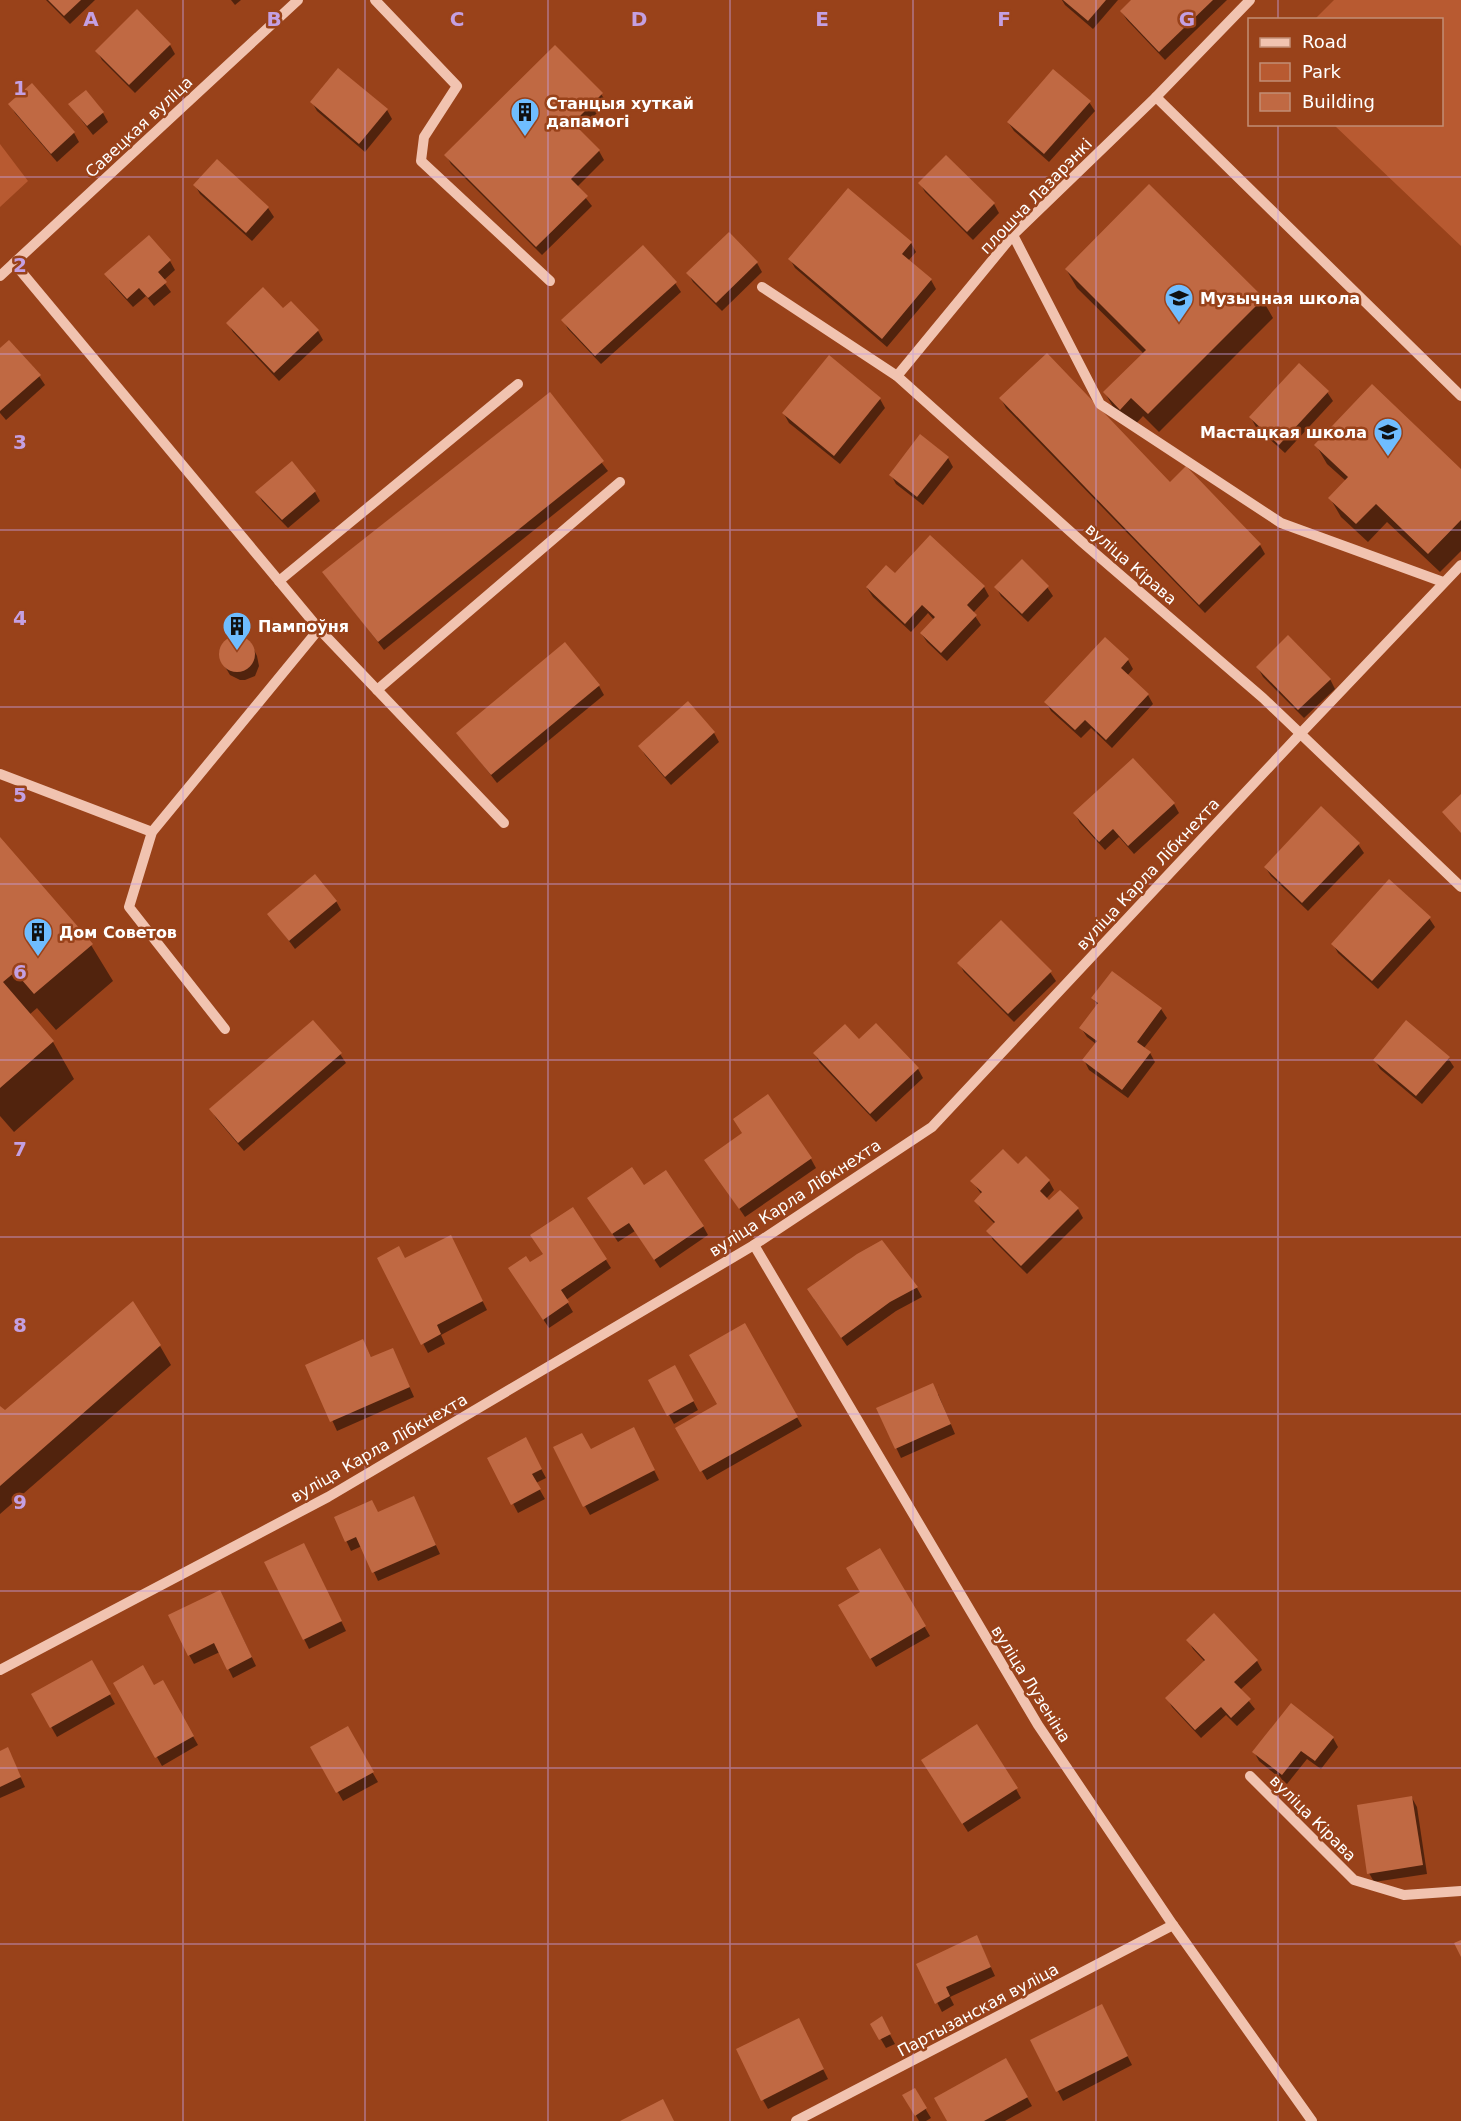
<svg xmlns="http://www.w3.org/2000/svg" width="1461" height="2121" font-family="'DejaVu Sans',sans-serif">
	<rect width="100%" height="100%" fill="#99421a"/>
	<g fill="#b85a31">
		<polygon points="1334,0 1461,0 1461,246 1334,125 1442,124 1442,20 1315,19"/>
		<polygon points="0,144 28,181 0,207"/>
	</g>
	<g fill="#0007">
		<polygon points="46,0 95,0 70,24"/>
		<polygon points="231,0 241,0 235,5"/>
		<polygon points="1062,0 1118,0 1093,29 1065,5"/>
		<polygon points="1133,0 1227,0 1165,60 1127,20 1121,11"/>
		<polygon points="137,12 170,45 175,54 135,93 102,60 97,51"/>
		<polygon points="601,94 607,103 579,131 599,151 604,160 577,187 592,206 542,255 451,164 446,155"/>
		<polygon points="312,102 387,110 392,119 365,152 317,111"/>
		<polygon points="1089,102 1095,111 1049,162 1014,131 1008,122"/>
		<polygon points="10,104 74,133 79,142 57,162 15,113"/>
		<polygon points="70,105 103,113 108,122 93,135"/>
		<polygon points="946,157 994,204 999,213 973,240 925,192 920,183"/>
		<polygon points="195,185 268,208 274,217 252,241 200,194"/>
		<polygon points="149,237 170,261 175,270 163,281 171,292 154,306 146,296 133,307 111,283 106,274"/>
		<polygon points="911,243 916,252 908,261 931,280 936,289 887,347 795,268 790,259"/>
		<polygon points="757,263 762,272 722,311 693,282 688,273"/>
		<polygon points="1066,269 1262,299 1273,318 1159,432 1143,416 1132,428 1116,412 1105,393 1144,354 1077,288"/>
		<polygon points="675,283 681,292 601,364 568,329 563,320"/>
		<polygon points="283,310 318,331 323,340 279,381 233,332 228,323"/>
		<polygon points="0,350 39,376 45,385 6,420 0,413"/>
		<polygon points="1327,392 1333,401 1285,453 1256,427 1251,418"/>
		<polygon points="549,394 608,471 384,650 324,572"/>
		<polygon points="880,399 885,408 840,464 789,423 784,414"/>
		<polygon points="1001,399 1170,484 1186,469 1260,545 1265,554 1205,613 1006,408"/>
		<polygon points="1316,445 1461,471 1461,551 1440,572 1387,522 1368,542 1341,517 1330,498 1346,481 1327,464"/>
		<polygon points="948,458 953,467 923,505 896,484 891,475"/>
		<polygon points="257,492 315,492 320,501 288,528 262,501"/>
		<polygon points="895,575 984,587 989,596 973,613 981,625 947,661 927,642 921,633 934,620 928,613 911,632 873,597 867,588"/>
		<polygon points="996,587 1047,587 1053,596 1028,622 1001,596"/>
		<polygon points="239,637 248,642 252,646 257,656 259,666 255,676 245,680 240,680 230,675 221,660 221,649 228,640"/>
		<polygon points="1128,660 1133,669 1127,676 1148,695 1153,704 1112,748 1091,728 1081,738 1051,711 1046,702"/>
		<polygon points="1258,668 1330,679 1335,689 1304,718 1263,677"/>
		<polygon points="599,686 604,695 497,783 458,733"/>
		<polygon points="714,733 719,742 671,785 645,755 640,746"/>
		<polygon points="1174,804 1179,813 1134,854 1119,837 1105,850 1080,823 1075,814"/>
		<polygon points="0,839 91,945 113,981 56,1030 37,1008 29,1015 53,1042 74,1079 14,1132 0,1116"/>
		<polygon points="1358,844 1364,853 1308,911 1271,876 1265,867"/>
		<polygon points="336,901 341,910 295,949 269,914"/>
		<polygon points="1429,918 1435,927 1378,989 1338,953 1333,944"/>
		<polygon points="959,963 1050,972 1056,981 1014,1022 964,972"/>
		<polygon points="1113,973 1161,1009 1167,1018 1144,1048 1150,1053 1155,1062 1128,1098 1089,1070 1084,1060 1096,1044 1087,1037 1081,1028 1098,1006 1093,998"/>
		<polygon points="859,1042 918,1069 923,1078 876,1122 820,1063 815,1054"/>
		<polygon points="340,1054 346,1063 244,1151 216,1118 211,1109"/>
		<polygon points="1448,1058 1454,1067 1422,1104 1380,1069 1375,1060"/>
		<polygon points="811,1159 816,1168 745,1217 712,1169"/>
		<polygon points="1018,1166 1049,1181 1054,1190 1046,1199 1049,1203 1060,1192 1078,1209 1083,1218 1027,1274 993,1240 988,1231 995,1224 981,1210 976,1201 982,1195 972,1181"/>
		<polygon points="644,1187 703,1226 708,1235 660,1268 635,1231 618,1242 594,1207"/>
		<polygon points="455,1246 487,1310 441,1335 445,1344 428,1353 379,1258 405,1260"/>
		<polygon points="606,1260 611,1268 566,1300 573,1312 549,1328 515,1277 529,1264"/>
		<polygon points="917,1288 922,1297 896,1311 847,1346 814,1299"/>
		<polygon points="744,1325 802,1426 707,1480 677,1428 719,1404"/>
		<polygon points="363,1341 372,1359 397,1359 414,1397 337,1431 307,1365"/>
		<polygon points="160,1346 171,1365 0,1514 0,1408 5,1412"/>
		<polygon points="675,1367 698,1410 674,1424 650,1381"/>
		<polygon points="938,1394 955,1434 901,1458 878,1409"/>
		<polygon points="638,1438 659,1480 590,1515 585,1506"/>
		<polygon points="530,1448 546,1478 536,1483 545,1499 518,1513 489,1458"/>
		<polygon points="414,1498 440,1554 378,1581 362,1546 351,1551 336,1518 378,1513"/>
		<polygon points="880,1550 930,1636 876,1667 840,1606 862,1593"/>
		<polygon points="308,1553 346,1631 309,1649 266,1562"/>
		<polygon points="225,1601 256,1666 233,1678 220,1652 194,1664 189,1655"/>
		<polygon points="1188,1640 1257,1661 1262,1670 1240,1690 1255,1709 1237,1726 1226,1715 1201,1738 1172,1707 1167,1698 1205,1662 1193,1649"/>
		<polygon points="92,1662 115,1704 57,1737 33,1695"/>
		<polygon points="162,1682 198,1745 162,1766 115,1683 154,1687"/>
		<polygon points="347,1728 378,1782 343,1801 312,1747"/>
		<polygon points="1333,1738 1338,1747 1321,1769 1307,1759 1287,1784 1259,1761 1254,1752"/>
		<polygon points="0,1753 12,1758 25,1787 0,1798"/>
		<polygon points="928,1769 1016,1789 1021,1798 968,1832"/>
		<polygon points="1412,1798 1417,1807 1427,1874 1374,1882 1369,1873"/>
		<polygon points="981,1946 995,1976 950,1997 954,2005 942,2012 918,1965"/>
		<polygon points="1106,2014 1132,2065 1063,2101 1032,2041"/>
		<polygon points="881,2018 895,2044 886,2048 872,2024"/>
		<polygon points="803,2029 828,2079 768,2109 763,2100"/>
		<polygon points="1006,2060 1032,2106 1005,2121 948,2121"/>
		<polygon points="914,2090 931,2118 926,2121 919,2121 904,2095"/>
	</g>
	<g fill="#c06943">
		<polygon points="48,0 81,0 64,16"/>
		<polygon points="1063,0 1106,0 1088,21"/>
		<polygon points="1131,0 1213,0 1159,52 1120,11"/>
		<polygon points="137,9 171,44 129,85 95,51"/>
		<polygon points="555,45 603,93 573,123 600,150 571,179 588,196 536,247 444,155"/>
		<polygon points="338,68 388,109 359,144 310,102"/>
		<polygon points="1053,69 1091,101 1044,154 1007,122"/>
		<polygon points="32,83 75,132 51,154 8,104"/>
		<polygon points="86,90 104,112 87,126 68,104"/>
		<polygon points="946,155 995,203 967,232 918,183"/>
		<polygon points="217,159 269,207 246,233 193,185"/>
		<polygon points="1149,184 1264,298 1148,414 1131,398 1120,410 1103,392 1146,350 1065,269"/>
		<polygon points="848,188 912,242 902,254 932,279 882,339 788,259"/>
		<polygon points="729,232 758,262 716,303 686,273"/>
		<polygon points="149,235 171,260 158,272 167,282 148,298 139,288 127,299 104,274"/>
		<polygon points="643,245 677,282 595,356 561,320"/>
		<polygon points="263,287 283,308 291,301 319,330 274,373 226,323"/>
		<polygon points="9,340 41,375 0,411 0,348"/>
		<polygon points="1047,353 1170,482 1186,466 1261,544 1199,605 999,398"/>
		<polygon points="829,355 881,398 834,456 782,413"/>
		<polygon points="1299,363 1329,391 1279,445 1249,417"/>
		<polygon points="1372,384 1461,469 1461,520 1428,554 1376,504 1356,524 1328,498 1348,477 1314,445"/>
		<polygon points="550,392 604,461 378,642 322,572"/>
		<polygon points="920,434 949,457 917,497 889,475"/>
		<polygon points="292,461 316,491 282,520 255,492"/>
		<polygon points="930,535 985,586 967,605 977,615 941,653 920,633 935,617 922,605 905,624 866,587 886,565 895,573"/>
		<polygon points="1022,559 1049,586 1022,614 994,587"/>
		<polygon points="1288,635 1331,679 1298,710 1256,667"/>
		<circle cx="237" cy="654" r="18"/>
		<polygon points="1105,637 1129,659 1121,668 1149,694 1106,740 1085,720 1075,730 1044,702"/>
		<polygon points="565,642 600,685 491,775 456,733"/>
		<polygon points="688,701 715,732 665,777 638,746"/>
		<polygon points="1133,758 1175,803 1128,846 1113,829 1099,842 1073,813"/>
		<polygon points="1461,794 1461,833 1442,812"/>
		<polygon points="1321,806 1360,843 1302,903 1264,867"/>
		<polygon points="0,837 93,944 34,994 15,972 3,982 54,1041 0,1088"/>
		<polygon points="315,874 337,901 289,941 267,914"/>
		<polygon points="1389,879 1431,917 1372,981 1331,944"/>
		<polygon points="1001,920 1052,971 1008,1014 957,963"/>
		<polygon points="1112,971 1162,1008 1137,1042 1151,1052 1122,1090 1082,1060 1097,1041 1079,1028 1098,1003 1091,998"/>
		<polygon points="313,1020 342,1053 238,1143 209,1109"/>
		<polygon points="1406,1020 1450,1057 1416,1096 1373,1060"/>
		<polygon points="876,1023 919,1068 870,1114 813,1053 845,1024 859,1039"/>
		<polygon points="768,1094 812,1158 739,1209 704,1160 742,1133 733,1119"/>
		<polygon points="1003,1149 1018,1164 1026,1156 1050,1180 1040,1191 1049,1200 1060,1190 1079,1208 1021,1266 986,1231 995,1222 974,1201 982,1192 970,1181"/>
		<polygon points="632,1167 644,1185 666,1170 704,1226 654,1260 629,1223 612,1234 587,1198"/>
		<polygon points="573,1207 607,1259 561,1290 569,1302 543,1320 508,1268 526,1256 530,1262 543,1254 530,1235"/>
		<polygon points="451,1235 483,1301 437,1325 441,1334 421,1345 377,1258 399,1246 405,1258"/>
		<polygon points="882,1240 918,1287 890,1302 841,1338 807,1289 857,1254"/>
		<polygon points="133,1301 161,1345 0,1486 0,1406 5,1410"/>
		<polygon points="745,1323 798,1417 700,1472 675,1428 717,1404 689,1355"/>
		<polygon points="363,1339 371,1357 393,1348 410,1387 330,1422 305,1365"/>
		<polygon points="675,1365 694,1401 667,1416 648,1380"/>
		<polygon points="933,1383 951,1424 895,1449 876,1408"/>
		<polygon points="634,1427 655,1470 583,1507 553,1447 582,1433 591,1449"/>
		<polygon points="526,1437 542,1469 532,1474 541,1489 511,1505 487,1458"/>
		<polygon points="414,1496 436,1545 372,1573 356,1537 345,1542 334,1517 372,1500 378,1512"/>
		<polygon points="304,1543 342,1621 303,1640 264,1562"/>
		<polygon points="880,1548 926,1626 870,1659 838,1605 860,1592 846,1568"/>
		<polygon points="220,1590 252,1657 227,1670 214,1643 188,1656 168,1615"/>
		<polygon points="1214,1613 1258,1660 1234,1682 1251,1699 1231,1718 1221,1707 1195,1730 1165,1698 1205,1660 1186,1640"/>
		<polygon points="92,1660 111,1694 50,1728 31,1694"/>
		<polygon points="143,1665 154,1685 163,1680 194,1736 155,1758 113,1683"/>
		<polygon points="1291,1703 1334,1737 1315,1761 1301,1751 1282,1775 1252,1752"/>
		<polygon points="977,1724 1018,1788 962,1824 921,1760"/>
		<polygon points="348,1726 374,1772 336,1793 310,1747"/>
		<polygon points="8,1747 21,1777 0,1787 0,1751"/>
		<polygon points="1412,1796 1423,1865 1367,1874 1357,1805"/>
		<polygon points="977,1935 991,1967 946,1987 950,1996 935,2004 916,1964"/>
		<polygon points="1461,1940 1461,1957 1454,1943"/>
		<polygon points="1102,2004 1128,2056 1056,2092 1030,2040"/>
		<polygon points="882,2016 891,2034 879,2040 870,2024"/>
		<polygon points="799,2018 824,2069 761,2101 736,2049"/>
		<polygon points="1006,2058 1028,2097 984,2121 947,2121 934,2098"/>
		<polygon points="915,2088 927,2108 915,2116 902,2095"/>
		<polygon points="663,2099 674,2121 620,2121"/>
	</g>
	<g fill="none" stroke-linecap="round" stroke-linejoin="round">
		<g stroke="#f1c3b0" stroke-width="10">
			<polyline points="375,0 457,86 424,137 421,161 550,281"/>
			<polyline points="1156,97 1461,396"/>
			<polyline points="1013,235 1100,404 1281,523 1443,582"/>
			<polyline points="14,263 319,629 504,823"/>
			<polyline points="0,276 298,0"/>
			<polyline points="762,287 897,376 1082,542 1263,698 1461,887"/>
			<polyline points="897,376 1013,235 1156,97 1250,0"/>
			<polyline points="279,581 518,384"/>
			<polyline points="377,690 620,482"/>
			<polyline points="0,774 152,832"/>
			<polyline points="225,1029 129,907 152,832 319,629"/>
			<polyline points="754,1245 1038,1725 1173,1925 1312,2121"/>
			<polyline points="0,1670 328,1497 754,1245 932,1127 1301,733 1461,565"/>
			<polyline points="1250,1776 1354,1880 1404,1895 1461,1891"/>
			<polyline points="796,2121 1173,1925"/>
		</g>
	</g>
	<path fill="none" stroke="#c4a0e2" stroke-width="1.5" stroke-opacity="0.55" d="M 183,0 L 183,2121M 365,0 L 365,2121M 548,0 L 548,2121M 730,0 L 730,2121M 913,0 L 913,2121M 1096,0 L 1096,2121M 1278,0 L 1278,20M 1278,124 L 1278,2121M 0,177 L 1461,177M 0,354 L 1461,354M 0,530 L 1461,530M 0,707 L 1461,707M 0,884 L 1461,884M 0,1060 L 1461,1060M 0,1237 L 1461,1237M 0,1414 L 1461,1414M 0,1591 L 1461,1591M 0,1768 L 1461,1768M 0,1944 L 1461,1944"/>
	<defs>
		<g id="building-pin" transform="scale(1.5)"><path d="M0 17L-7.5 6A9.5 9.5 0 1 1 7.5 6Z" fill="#6fbdff" stroke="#99421a"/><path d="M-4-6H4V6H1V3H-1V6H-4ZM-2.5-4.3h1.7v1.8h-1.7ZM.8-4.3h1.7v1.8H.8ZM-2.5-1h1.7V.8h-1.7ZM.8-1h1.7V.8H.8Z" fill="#111"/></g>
		<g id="school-pin" transform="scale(1.5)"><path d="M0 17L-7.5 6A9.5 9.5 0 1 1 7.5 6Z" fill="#6fbdff" stroke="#99421a"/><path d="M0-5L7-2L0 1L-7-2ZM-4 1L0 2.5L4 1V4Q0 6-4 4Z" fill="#111"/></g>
	</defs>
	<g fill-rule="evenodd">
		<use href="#building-pin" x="525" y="112"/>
		<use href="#school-pin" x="1179" y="298"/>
		<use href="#school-pin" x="1388" y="432"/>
		<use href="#building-pin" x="237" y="626"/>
		<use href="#building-pin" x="38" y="932"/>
	</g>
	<g text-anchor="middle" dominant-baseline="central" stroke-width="5" stroke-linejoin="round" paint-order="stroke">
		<g font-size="16" font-weight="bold" fill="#fff" stroke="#99421a" text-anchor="start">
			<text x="546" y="103">Станцыя хуткай<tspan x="546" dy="18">дапамогі</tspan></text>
			<text x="1200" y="298">Музычная школа</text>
			<text x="1367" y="432" text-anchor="end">Мастацкая школа</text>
			<text x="258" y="626">Пампоўня</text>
			<text x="59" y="932">Дом Советов</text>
		</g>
		<g font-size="16" fill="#fff" stroke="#99421a">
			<text transform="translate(139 127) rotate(-43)">Савецкая вуліца</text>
			<text transform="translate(1036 196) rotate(-46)">плошча Лазарэнкі</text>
			<text transform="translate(1131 564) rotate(41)">вуліца Кірава</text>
			<text transform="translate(1148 874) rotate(-47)">вуліца Карла Лібкнехта</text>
			<text transform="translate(795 1198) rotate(-33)">вуліца Карла Лібкнехта</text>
			<text transform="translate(379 1448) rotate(-30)">вуліца Карла Лібкнехта</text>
			<text transform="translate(1031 1684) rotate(58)">вуліца Лузеніна</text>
			<text transform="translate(1313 1818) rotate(45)">вуліца Кірава</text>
			<text transform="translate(978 2010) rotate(-28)">Партызанская вуліца</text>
		</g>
	</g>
	<g font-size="20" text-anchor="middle" font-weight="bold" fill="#c4a0e2" stroke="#99421a" stroke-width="5" stroke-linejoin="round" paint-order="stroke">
		<text x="91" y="26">A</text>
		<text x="274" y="26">B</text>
		<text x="457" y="26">C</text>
		<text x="639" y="26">D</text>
		<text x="822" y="26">E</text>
		<text x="1004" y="26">F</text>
		<text x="1187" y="26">G</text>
		<text x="20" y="95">1</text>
		<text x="20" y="272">2</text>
		<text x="20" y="449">3</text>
		<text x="20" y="625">4</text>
		<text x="20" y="802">5</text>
		<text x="20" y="979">6</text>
		<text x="20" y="1156">7</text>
		<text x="20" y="1332">8</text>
		<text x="20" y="1509">9</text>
	</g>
	<rect x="1248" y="18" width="195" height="108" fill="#99421a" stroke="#c28e76" stroke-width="1.5"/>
	<rect x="1260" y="38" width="30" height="9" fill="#f1c3b0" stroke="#c28e76" stroke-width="1.5"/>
	<text x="1302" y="48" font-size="18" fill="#ffffff">Road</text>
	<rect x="1260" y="63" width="30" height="18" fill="#b85a31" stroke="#c28e76" stroke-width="1.5"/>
	<text x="1302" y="78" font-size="18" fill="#ffffff">Park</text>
	<rect x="1260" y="93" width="30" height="18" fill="#c06943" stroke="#c28e76" stroke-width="1.5"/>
	<text x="1302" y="108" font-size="18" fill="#ffffff">Building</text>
</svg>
